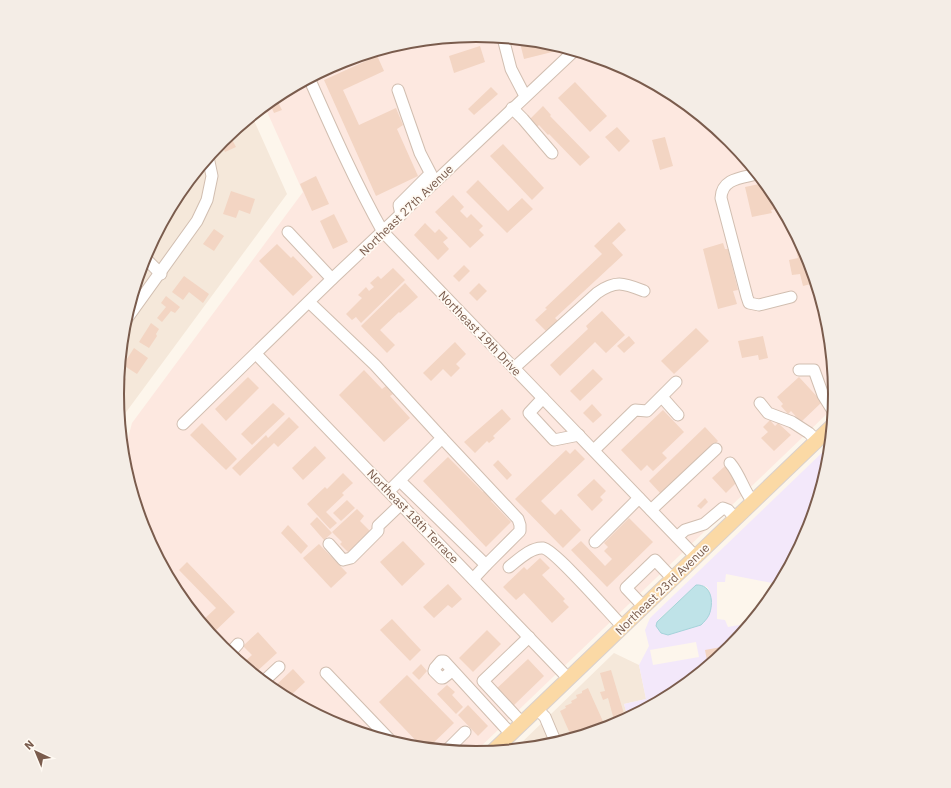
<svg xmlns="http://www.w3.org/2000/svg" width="951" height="788" font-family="'IBM Plex Sans',sans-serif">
	<rect width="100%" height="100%" fill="#fdf6ec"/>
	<g fill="#f5e8da">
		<polygon points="252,116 287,194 121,419 120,425 117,394 123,324 144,256 177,194 222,140"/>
		<polygon points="614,653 639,665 646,699 624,704 628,718 613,726 545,746 515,749"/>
	</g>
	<polygon fill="#fde8e0" points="476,35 546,42 613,62 675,96 730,140 774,195 807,257 828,324 834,394 833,408 474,753 405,746 338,726 276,692 221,648 177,593 144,531 131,490 133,488 130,484 123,457 132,423 303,192 264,105 276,95 338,62 406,42"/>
	<path fill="#f3e8fa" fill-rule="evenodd" d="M 829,446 L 828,464 L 807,532 L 774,593 L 772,583 L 726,574 L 725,582 L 717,582 L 717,619 L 725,620 L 728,627 L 750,623 L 729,648 L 675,693 L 628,718 L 624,704 L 646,699 L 639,665 L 649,646 L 645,630 L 650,618 ZM 696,585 L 704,586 L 707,587 L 710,592 L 711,608 L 659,619 ZM 696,642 L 699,657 L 653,665 L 650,650 Z"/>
	<path fill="#bfe3e8" stroke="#a5d3da" d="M 696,585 C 712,584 714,603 709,615 C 707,619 704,622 701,625 L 668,635 L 661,633 L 656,626 L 657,622 Z"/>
	<g fill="#f3d5c3">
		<polygon points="519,39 546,42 554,44 556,51 524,59"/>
		<polygon points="480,46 485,62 454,73 449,56"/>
		<polygon points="375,51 384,71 343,90 359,125 396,108 403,125 397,129 418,176 376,196 324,80 368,60 365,54"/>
		<polygon points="575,82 607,116 590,132 558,98"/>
		<polygon points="491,87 498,94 474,115 468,109"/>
		<polygon points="275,96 282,110 274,113 269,102"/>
		<polygon points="543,106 551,115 550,116 590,157 580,166 549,134 548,135 539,125 537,127 530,119"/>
		<polygon points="617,127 630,141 619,152 605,137"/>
		<polygon points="229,134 236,147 225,152 220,142"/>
		<polygon points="665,137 673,166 660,170 652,140"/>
		<polygon points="503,144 544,188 532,200 490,156"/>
		<polygon points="316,176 329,204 312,211 300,184"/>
		<polygon points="478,180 508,211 522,198 533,209 507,233 466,192"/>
		<polygon points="764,183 774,195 781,208 771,210 772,213 752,217 745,187"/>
		<polygon points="231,191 255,199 250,214 239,210 236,218 223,214"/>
		<polygon points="453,195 464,207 460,211 467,218 471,214 483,226 479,230 484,235 470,248 435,212"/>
		<polygon points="334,214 348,242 333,249 320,221"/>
		<polygon points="162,222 165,223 159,234 157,233"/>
		<polygon points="619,222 626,230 612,243 623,255 555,318 558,321 547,332 535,320 547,309 545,308 602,254 594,246"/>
		<polygon points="425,223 435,233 439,229 448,238 443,242 449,249 438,260 414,235"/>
		<polygon points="214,229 224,236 214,251 203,244"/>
		<polygon points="791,229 792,229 807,257 815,283 803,286 800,274 792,275 789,260 798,258"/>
		<polygon points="723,243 725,249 728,249 738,290 733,291 737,304 718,309 703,249"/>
		<polygon points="277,244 291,258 293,256 313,277 293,296 259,261"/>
		<polygon points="464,265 470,271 459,282 453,276"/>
		<polygon points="393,268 405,280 361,323 356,317 352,320 346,314 362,298 358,295 366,287 369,291 374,287 370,283 378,276 381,279"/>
		<polygon points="184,276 209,294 203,303 189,292 183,300 172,292"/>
		<polygon points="405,283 418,297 400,313 399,312 380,330 395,345 387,353 361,326"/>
		<polygon points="479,283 487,291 477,301 469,293"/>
		<polygon points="166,296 180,307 175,313 171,311 162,322 157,318 166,307 161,303"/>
		<polygon points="602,311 625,335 606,353 595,342 560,376 550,365 588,329 586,326"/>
		<polygon points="151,323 159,329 156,334 157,336 149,348 139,342"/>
		<polygon points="696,328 709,341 674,374 661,361"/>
		<polygon points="629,336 635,343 624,353 617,346"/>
		<polygon points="763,336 768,358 759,360 758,355 742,358 738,341"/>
		<polygon points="455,342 466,354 456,364 460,368 451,377 443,369 431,381 423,373"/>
		<polygon points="134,348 148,358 137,374 123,365"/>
		<polygon points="593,369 603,379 580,401 570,391"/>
		<polygon points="364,370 382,389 386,386 393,394 390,396 410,418 384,442 339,395"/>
		<polygon points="118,374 126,379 117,393"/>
		<polygon points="248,377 259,388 226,421 215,409"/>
		<polygon points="799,377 822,402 801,422 791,411 788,414 781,406 783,404 777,397"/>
		<polygon points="273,403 285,414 252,445 241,434"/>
		<polygon points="592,404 602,415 593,423 583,413"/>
		<polygon points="502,409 511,419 493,436 495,438 489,443 487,441 475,453 464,442"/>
		<polygon points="663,410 684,432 662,453 667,458 653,471 647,465 641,471 621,450"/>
		<polygon points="289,417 299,427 278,447 274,443 240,476 232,468 266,435 268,438"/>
		<polygon points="770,420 775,426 778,423 791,435 774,451 761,438 768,432 763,427"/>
		<polygon points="202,423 237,459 226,470 190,435"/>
		<polygon points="705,427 718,441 662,495 649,481"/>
		<polygon points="315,446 326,458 303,480 292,468"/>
		<polygon points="575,449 585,459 541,501 555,515 561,509 581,530 563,548 515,499 566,450 570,454"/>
		<polygon points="448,457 483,492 486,489 494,498 491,501 511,522 486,547 423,481"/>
		<polygon points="498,460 512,475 507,480 493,465"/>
		<polygon points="725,466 738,481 726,493 712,478"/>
		<polygon points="343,473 353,483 342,493 344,495 326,512 337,523 330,529 307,504 325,487 327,489"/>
		<polygon points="594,479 606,491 600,497 603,500 592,511 577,495"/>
		<polygon points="705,498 708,502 701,509 697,506"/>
		<polygon points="347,500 355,508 341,521 333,513"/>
		<polygon points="357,509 364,516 360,521 371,532 349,553 340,544 342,542 332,532"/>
		<polygon points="317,517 332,533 324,540 310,524"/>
		<polygon points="629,518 653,542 607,587 571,550 581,541 605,566 612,559 604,551 608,547 604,543"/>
		<polygon points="288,525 308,546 301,554 281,533"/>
		<polygon points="147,534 157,543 152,547 146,535"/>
		<polygon points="403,541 425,564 402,586 380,562"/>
		<polygon points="319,544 347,573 331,588 303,558"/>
		<polygon points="540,558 550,568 542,575 565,599 563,601 569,607 552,623 524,593 516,600 503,587 524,567 527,570"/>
		<polygon points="187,562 235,612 211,635 201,622 216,608 179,570"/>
		<polygon points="448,584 462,599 452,608 448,605 434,618 423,607"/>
		<polygon points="392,619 421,650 410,661 380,630"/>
		<polygon points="487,630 501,644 473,672 459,658"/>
		<polygon points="258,632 277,653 254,674 242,664 252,655 243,646"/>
		<polygon points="732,645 729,648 708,666 705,650"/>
		<polygon points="528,659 544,676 511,708 494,691"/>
		<polygon points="421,664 427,671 419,680 412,673"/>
		<polygon points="293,669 305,682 287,699 272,689"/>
		<polygon points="611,670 625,717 614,720 608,698 603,700 600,692 605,691 600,673"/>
		<polygon points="407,675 454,723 428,748 423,748 379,702"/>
		<polygon points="447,685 455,692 452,695 463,707 456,714 437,694"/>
		<polygon points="588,688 606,728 572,738 560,711 566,708 565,706 572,703 571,701 577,698 576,695 582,693 582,691"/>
		<polygon points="468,705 488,726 478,736 458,715"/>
	</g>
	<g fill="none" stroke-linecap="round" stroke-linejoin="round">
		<g stroke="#d1beb0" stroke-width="13">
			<g id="minor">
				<polyline points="503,38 511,69 525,96"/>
				<path d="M 309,78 C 332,130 355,182 383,232 L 696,557"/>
				<polyline points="398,90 420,153 435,182"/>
				<polyline points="512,108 523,119 552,153"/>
				<path d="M 757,174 C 742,178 722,178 721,198 L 747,297 L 749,303 L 759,305 L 791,297"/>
				<polyline points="401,215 399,205 430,174"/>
				<polyline points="288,232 332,279"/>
				<polyline points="144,257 161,274"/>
				<polyline points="309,302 375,365 442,438 389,491"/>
				<polyline points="123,324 197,221 207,200 212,176 208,157"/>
				<polyline points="256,354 569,679"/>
				<path d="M 514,368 L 597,293 C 616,280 623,283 644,291"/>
				<polyline points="799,370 814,370 823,395 833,411"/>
				<polyline points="662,397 678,415"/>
				<polyline points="543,398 529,413 554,440 579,435"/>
				<polyline points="760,403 768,413 792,422 809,433 817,441"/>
				<polyline points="183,424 332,279 574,51"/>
				<polyline points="442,438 518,519 520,525 520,531 486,565"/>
				<polyline points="594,450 635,410 647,411 676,382"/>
				<path d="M 730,463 C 741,476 743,490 753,502"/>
				<polyline points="400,481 486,565 473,579"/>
				<polyline points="651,510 716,449"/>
				<polyline points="677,537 685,530 704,524 723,508 728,510 736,519"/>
				<polyline points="595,542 639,498"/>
				<polyline points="329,544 343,560 351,558 378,531 378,526 401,504"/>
				<path d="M 509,567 C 518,560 531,547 543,548 C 555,550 611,615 623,627"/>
				<polyline points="644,607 626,588 655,560 673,579"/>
				<polyline points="229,654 238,644"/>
				<polyline points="452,671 443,678 441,678 434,671 435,668 441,661 444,661 511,734"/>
				<polyline points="326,673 392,742"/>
				<polyline points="263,682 279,667"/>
				<polyline points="537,709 545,717 556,743"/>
				<polyline points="522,723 483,681 529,637"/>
				<polyline points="447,750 465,732"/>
			</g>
		</g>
		<g stroke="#dad1cd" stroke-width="16">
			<polyline id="major" points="493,751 831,427"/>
		</g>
		<use href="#minor" stroke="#fff" stroke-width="11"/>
		<use href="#major" stroke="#fbd9a5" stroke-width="14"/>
	</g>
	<g text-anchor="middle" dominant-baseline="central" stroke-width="3.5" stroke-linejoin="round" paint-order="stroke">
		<g font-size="12" fill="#7a5c4d" stroke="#fffaf3">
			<text transform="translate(406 210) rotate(-44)">Northeast 27th Avenue</text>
			<text transform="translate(480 333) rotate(46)">Northeast 19th Drive</text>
			<text transform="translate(413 516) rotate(46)">Northeast 18th Terrace</text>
			<text transform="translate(662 589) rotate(-44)">Northeast 23rd Avenue</text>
		</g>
	</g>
	<path d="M0 0H951V788H0ZM124 394a352 352 0 1 1 704 0a352 352 0 1 1-704 0Z" fill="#f4ede6" fill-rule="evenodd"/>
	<path fill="none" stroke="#7a5c4d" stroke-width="2" d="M124 394a352 352 0 1 1 704 0a352 352 0 1 1-704 0Z"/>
	<g transform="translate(36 752) rotate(316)" stroke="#fffaf3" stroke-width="3" paint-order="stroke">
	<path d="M0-3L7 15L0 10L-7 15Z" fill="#7a5c4d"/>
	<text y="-6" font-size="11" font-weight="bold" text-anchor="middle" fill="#7a5c4d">N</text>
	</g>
</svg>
